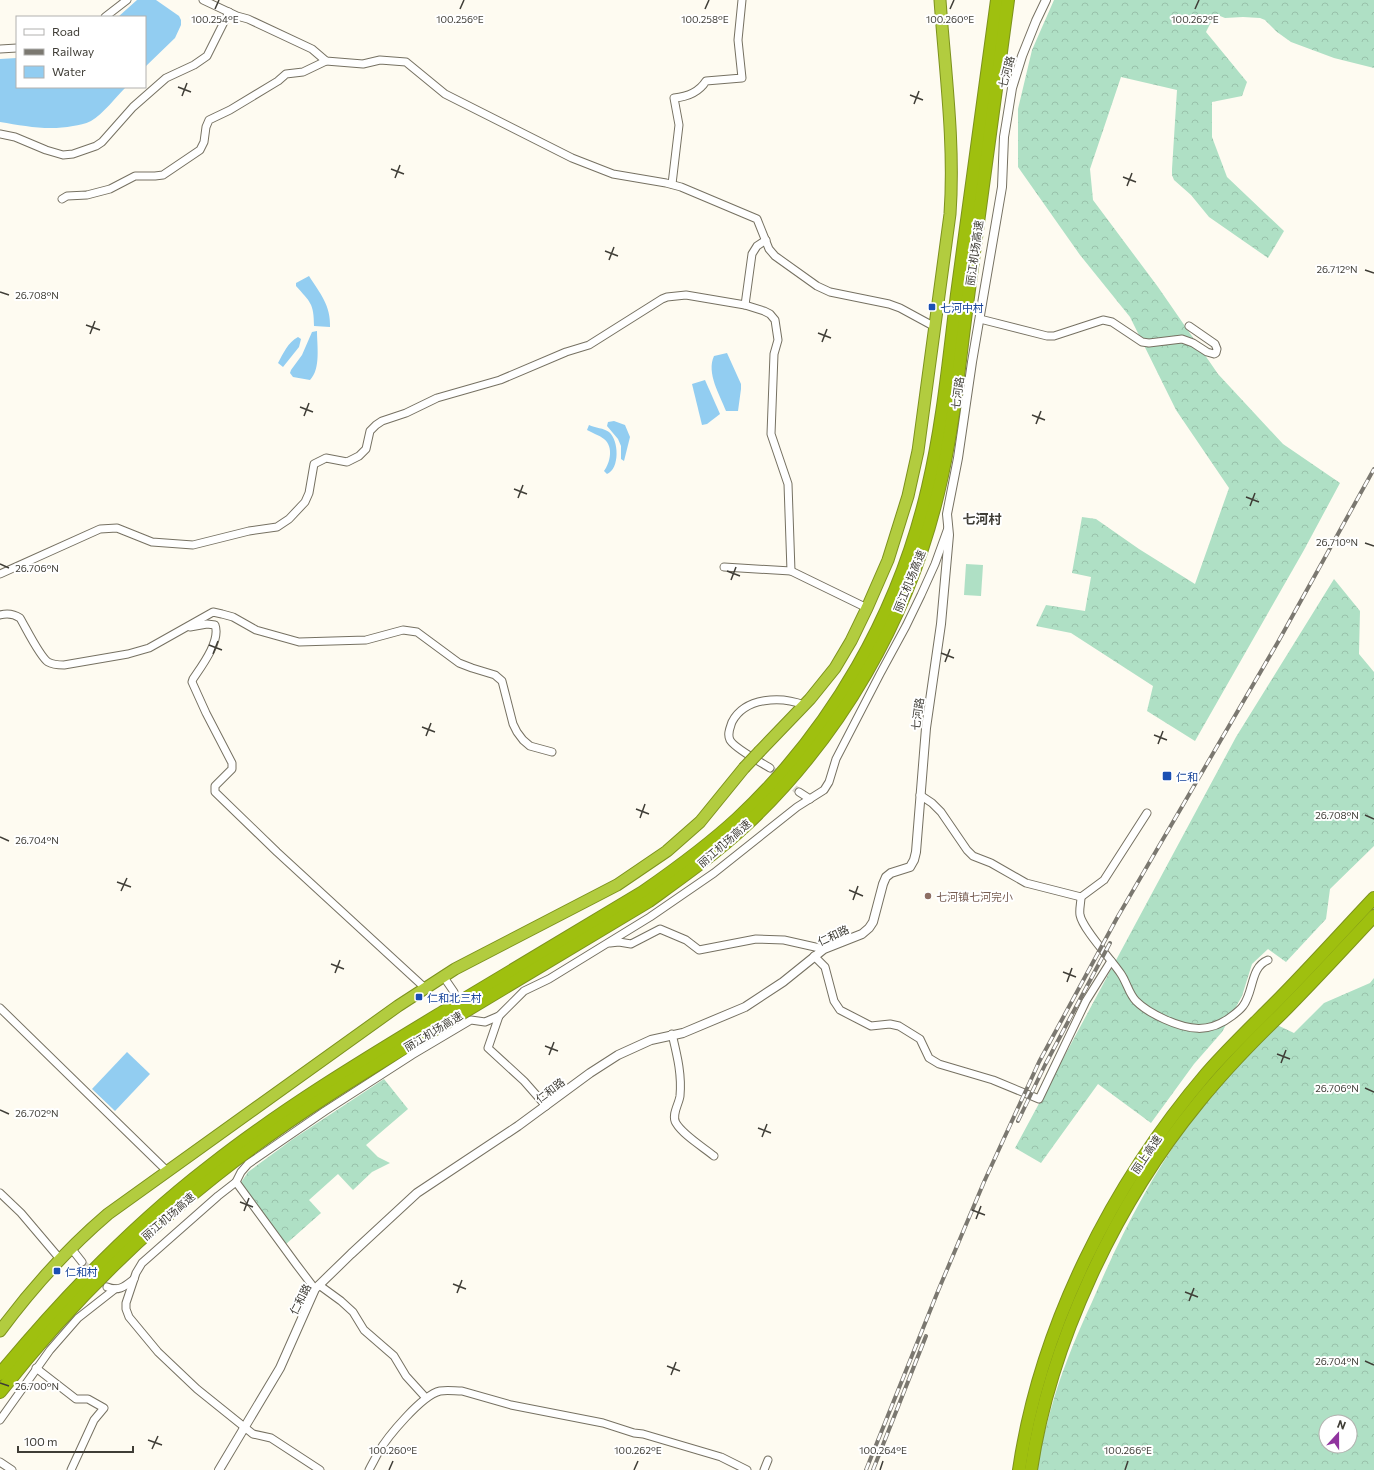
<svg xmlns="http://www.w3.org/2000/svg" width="1374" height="1470" font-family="Commissioner,'Noto Sans SC',sans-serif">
	<defs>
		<pattern id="forest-crowns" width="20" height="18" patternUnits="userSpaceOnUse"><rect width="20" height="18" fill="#afe0c5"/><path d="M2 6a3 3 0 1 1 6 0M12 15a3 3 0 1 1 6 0" fill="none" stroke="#98c1aa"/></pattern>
	</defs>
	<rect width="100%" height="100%" fill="#fefbf1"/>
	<g fill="url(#forest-crowns)" fill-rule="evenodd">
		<polygon points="1054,0 1374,0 1374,68 1334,58 1291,42 1277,32 1265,20 1260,18 1243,17 1225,18 1215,14 1206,32 1247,82 1242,96 1212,102 1212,137 1227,177 1284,231 1268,258 1209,217 1191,195 1174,180 1172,175 1172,169 1177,90 1121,77 1090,169 1093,200 1158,287 1218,374 1283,444 1340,483 1304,550 1195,741 1147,711 1153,686 1071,633 1036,626 1046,605 1085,611 1091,577 1072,573 1082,517 1096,519 1139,549 1195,584 1229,488 1176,410 1130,317 1080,255 1018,167 1018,109 1032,50"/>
		<polygon points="1334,579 1360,611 1359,654 1374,672 1374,846 1330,889 1326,919 1286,962 1268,949 1252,964 1242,996 1222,1032 1194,1064 1151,1123 1098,1084 1041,1163 1015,1148 1236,737"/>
		<path d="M 1374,978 L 1374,1470 L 1038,1470 L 1036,1468 C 1042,1443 1048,1418 1055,1395 C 1065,1363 1078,1332 1092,1302 C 1118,1241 1148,1181 1187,1127 C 1214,1090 1244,1057 1275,1024 L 1294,1033 L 1324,1003 L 1370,983 ZM 1326,1422 L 1350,1422 L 1350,1446 L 1326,1446 Z"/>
		<polygon points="384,1079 408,1109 366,1145 378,1157 390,1163 372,1172 353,1190 338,1174 309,1200 321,1213 286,1244 240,1184 248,1172 293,1139"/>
	</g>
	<polygon fill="#afe0c5" points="966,564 983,565 981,596 964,595"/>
	<g fill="#92cdf1">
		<polygon points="137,0 156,0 179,16 181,20 181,25 175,38 145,67 145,17 118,17"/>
		<path d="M 17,58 L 17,87 L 126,87 C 116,97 103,114 91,121 C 85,124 79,125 73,126 C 48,131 25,126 0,122 L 0,59 Z"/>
		<path d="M 309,276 C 320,293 331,306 330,327 L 314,326 C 314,303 310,302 296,286 L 296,283 Z"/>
		<path d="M 317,331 C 317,346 321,369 310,380 L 293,377 L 290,373 L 291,370 L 302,355 L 312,332 Z"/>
		<path d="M 298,337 L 301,339 L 299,347 L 283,367 L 278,363 C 283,354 288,342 298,337 Z"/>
		<path d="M 727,353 L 741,384 L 741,389 L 738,411 L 726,411 C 720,395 706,373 714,356 Z"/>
		<polygon points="705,380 720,414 707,424 702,425 692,384"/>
		<polygon points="614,421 625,425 630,437 624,461 621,459 621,446 618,439 607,426 608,422"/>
		<path d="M 589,425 C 595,428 604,428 609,432 C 619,440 620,469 607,474 L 604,471 C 610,463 614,447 604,439 C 599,435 592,433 587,430 Z"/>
		<polygon points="127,1052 150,1074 115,1111 92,1089"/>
	</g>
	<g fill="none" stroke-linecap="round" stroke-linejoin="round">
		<g stroke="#d8d5cc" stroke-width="7" stroke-dasharray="7 3.5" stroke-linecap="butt">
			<polyline points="770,768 799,792"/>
			<polyline points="82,1262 107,1287"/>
		</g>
		<g stroke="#767162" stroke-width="9">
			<g id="minor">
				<polyline points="203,0 237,16 248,19 312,49 326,61 363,64 380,60 406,62 445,94 572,158 613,174 666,183 681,187 757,219 769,249 775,256 817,286 830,292 889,304 900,308 935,327"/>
				<polyline points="105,17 127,0"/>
				<polyline points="0,49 17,48"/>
				<polyline points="0,134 15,137 46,150 63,155 73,154 96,146 102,142 133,107 166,78 194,65 207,56 229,12"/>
				<path d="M 672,184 L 679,125 L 674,98 C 686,97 699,92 706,81 L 742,78 L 738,40 L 742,0"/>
				<polyline points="62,199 67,196 87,195 110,189 135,176 155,176 163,175 200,150 204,142 206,127 209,120 230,110 278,81 286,74 303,72 326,61"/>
				<polyline points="745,305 752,254 757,246 766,240"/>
				<polyline points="980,319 1047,336 1054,336 1103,320 1112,322 1142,342 1149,343 1182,339 1193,343 1207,352 1214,354 1216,353 1217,349 1215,344 1189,326"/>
				<polyline points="724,567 791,571 867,608"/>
				<polyline points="0,574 100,529 117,528 152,542 193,545 249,531 277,527 289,519 305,502 309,493 314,464 326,458 347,462 359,456 366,449 370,431 376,425 382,421 406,413 437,398 500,380 566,352 589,345 662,299 667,297 686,295 745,305 764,311 770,314 775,320 778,340 774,354 771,434 788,484 791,571"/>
				<path d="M 0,615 C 7,613 14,614 20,618 C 26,628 40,657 48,662 C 53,665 59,665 64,665 L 128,654 L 149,648 L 213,612 L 222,614 L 233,617 L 256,630 L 299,642 L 366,640 L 403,630 L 417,632 L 459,663 L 472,668 L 495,675 L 502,681 L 513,724 L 517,732 L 523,740 L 530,746 L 552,752"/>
				<path d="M 190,627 L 207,624 L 215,625 C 221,641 201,667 193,679 L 192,682 L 206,713 L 232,763 L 232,769 L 215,786 L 215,792 L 277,852 L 425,988"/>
				<path d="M 770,768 C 762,763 734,748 730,740 C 727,734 730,728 732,722 C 745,697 781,696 804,705"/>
				<polyline points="799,792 810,799"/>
				<polyline points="920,795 932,803 941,812 967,850 973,856 991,863 1026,883 1081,897 1104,880 1147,813"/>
				<path d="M 1081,897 C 1081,903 1079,909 1080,915 C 1083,930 1112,960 1121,974 C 1127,983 1129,994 1136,1001 C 1144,1009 1153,1014 1164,1019 C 1188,1030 1209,1034 1232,1016 C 1236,1013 1240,1010 1243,1006 C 1254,992 1250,967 1268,960"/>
				<polyline points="610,943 619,942 631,944 660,929 686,940 699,950 756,939 784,940 824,949"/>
				<polyline points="814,956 825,967 834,1001 840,1010 871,1026 890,1024 899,1026 920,1039 929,1058 939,1064 993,1080 1039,1099 1086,1001 1111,961"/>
				<polyline points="443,976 454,992"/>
				<polyline points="0,1008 167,1171"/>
				<polyline points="499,1016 488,1048 524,1081 546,1106"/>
				<path d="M 672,1034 C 677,1055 682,1074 680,1096 C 679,1104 671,1115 676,1123 C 683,1135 703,1147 714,1156"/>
				<polyline points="236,1182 296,1264 315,1289"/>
				<polyline points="0,1193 21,1213 60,1259"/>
				<polyline points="71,1248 82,1262"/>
				<polyline points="319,1285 341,1301 353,1312 364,1330 394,1356 406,1376 426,1398"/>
				<path d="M 107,1287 C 119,1292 125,1286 134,1279"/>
				<polyline points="36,1368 76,1399 88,1399 104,1408 94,1420 71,1470"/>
				<polyline points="0,1420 50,1350 78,1318 115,1289"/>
				<polyline points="0,1462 12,1470"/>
				<polyline points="320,1470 271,1438 253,1434 197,1389 158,1352 129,1317 126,1309 126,1303 136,1273 142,1263 218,1196 236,1182 241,1172 248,1164 325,1111 412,1055 471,1020 485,1022 499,1016 524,991 549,979 650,917 714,873 797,807 824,790 829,782 836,759 880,674 906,626 921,595 935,564 948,528"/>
				<path d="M 369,1470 C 372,1464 375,1459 378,1453 C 387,1437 422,1395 440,1391 C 447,1390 455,1391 462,1391 L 511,1405 L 603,1423 L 634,1433 L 643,1434 L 721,1457 L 747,1470"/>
				<polyline points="764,1470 768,1460"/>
			</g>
		</g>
		<g stroke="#767162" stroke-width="10">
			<polyline id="tertiary" points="219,1470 280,1368 315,1289 351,1254 417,1193 518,1126 590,1073 618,1055 651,1040 683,1033 745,1007 783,982 824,949 862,934 869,928 873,922 883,884 886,877 891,873 910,867 914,860 916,852 926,728 941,624 949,535 947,514 958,458 972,362 1002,187 1004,137 1007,119 1012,88 1022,56 1036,21 1046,0"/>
		</g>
		<g stroke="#7d921d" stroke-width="13">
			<g id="trunk">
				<path d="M 760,751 L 810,699 L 835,668 L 851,641 L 867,608 L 888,560 L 908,496 L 918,451 L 950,214 C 955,143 945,71 940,0"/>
				<path d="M 0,1331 C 32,1288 67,1249 108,1214 L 398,1006 L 455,969 L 617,885 L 667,851 L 700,822 L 744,768"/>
			</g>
		</g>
		<g stroke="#7d921d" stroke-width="14">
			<g id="motorway">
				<path d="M 0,1374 C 63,1298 132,1226 210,1166 C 285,1107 367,1058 448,1009 C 513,970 578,931 643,892 C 676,869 709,845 738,818 C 832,730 899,613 928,487 C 943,424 949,358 957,294 C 970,196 984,98 997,0"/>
				<path d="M 0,1392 C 63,1312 135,1239 215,1176 C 286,1119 366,1071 444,1024 C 513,983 581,942 649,901 C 682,877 715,854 745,826 C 840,737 908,619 938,493 C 954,428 959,362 968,297 C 981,198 994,99 1008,0"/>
				<path d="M 1019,1470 C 1040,1326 1113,1183 1207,1073 C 1228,1049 1250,1028 1272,1006 C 1307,971 1340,934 1374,898"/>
				<path d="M 1031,1470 C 1050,1342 1116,1203 1198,1103 C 1223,1072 1251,1043 1280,1015 C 1312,983 1343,949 1374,916"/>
			</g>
		</g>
		<use href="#minor" stroke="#fff" stroke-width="7"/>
		<use href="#tertiary" stroke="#fff" stroke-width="8"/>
		<use href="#trunk" stroke="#b2cc3f" stroke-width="11"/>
		<use href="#motorway" stroke="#9fc00f" stroke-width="12"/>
		<g stroke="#7b7870" stroke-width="4">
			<g id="rail">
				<polyline points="1018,1121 1045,1065 1110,943"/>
				<polyline points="866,1470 938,1291 984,1182 1039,1062 1117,918 1278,642 1374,469"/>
				<polyline points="873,1470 926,1336"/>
			</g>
		</g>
		<use href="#rail" stroke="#fff" stroke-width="2.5" stroke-dasharray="8" stroke-linecap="butt"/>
		<g stroke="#7d921d" stroke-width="13" stroke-linecap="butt">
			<polyline id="trunk-bridge" points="744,768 760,751"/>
		</g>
		<use href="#trunk-bridge" stroke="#b2cc3f" stroke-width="11"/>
	</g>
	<path fill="none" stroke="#3f3d36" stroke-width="1.5" d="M 215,9 L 219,0M 460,9 L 464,0M 705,9 L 709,0M 950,9 L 954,0M 1195,9 L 1199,0M 178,87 L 191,92M 910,95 L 923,100M 182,96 L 187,83M 914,104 L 919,91M 391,169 L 404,174M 1123,177 L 1136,182M 395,178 L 400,165M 1127,186 L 1132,173M 605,251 L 618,256M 609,260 L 614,247M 1365,270 L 1374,273M 0,292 L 9,295M 86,325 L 100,330M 818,333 L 831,338M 90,334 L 95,321M 822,342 L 827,329M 300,407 L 313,412M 1032,415 L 1045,420M 304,416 L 309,403M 1036,424 L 1041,411M 514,489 L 527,494M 1246,497 L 1259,502M 518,498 L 523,485M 1250,506 L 1255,493M 1365,543 L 1374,546M 0,564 L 9,568M 727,571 L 740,576M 731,580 L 736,567M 209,645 L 222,650M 941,653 L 954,658M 213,654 L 218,641M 945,662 L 950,649M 422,727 L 435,732M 1154,735 L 1167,740M 426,736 L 431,723M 1158,744 L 1163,731M 636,809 L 649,814M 1365,815 L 1374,819M 640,818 L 645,804M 0,837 L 9,841M 117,882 L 131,887M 849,890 L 863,896M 121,891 L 127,878M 853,900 L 858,886M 331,964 L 344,969M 1063,972 L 1076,977M 335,973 L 340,960M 1067,982 L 1072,968M 545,1046 L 558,1051M 1277,1054 L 1290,1059M 549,1055 L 554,1042M 1281,1063 L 1286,1050M 1365,1088 L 1374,1092M 0,1110 L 9,1114M 758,1128 L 771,1133M 762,1137 L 767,1124M 240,1202 L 253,1207M 972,1210 L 985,1215M 244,1211 L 249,1198M 976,1219 L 981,1206M 453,1284 L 466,1289M 1185,1292 L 1198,1297M 457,1293 L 462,1280M 1189,1301 L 1194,1288M 1365,1361 L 1374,1365M 667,1366 L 680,1371M 671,1375 L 676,1362M 0,1383 L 9,1386M 148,1440 L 162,1445M 152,1449 L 158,1436M 389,1470 L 393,1461M 634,1470 L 638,1461M 880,1470 L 883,1461M 1125,1470 L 1128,1461"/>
	<g fill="#1a4fb4" stroke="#fff" stroke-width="1.5">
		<rect x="928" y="303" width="8" height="8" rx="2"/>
		<rect x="1162" y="771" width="10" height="10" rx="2"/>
		<rect x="415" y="993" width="8" height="8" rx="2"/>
		<rect x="53" y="1267" width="8" height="8" rx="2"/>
	</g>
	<circle fill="#8d6e63" stroke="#fff" stroke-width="1.5" cx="928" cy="896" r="4"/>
	<g text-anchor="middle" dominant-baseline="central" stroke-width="4" stroke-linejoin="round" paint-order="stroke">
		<g font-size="11" fill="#3f3d36" stroke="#fff">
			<text transform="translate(1006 72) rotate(-75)">七河路</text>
			<text transform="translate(974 253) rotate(-82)">丽江机场高速</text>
			<text transform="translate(957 393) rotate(-82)">七河路</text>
			<text transform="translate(909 581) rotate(-68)">丽江机场高速</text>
			<text transform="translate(917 714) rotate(-82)">七河路</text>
			<text transform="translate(724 843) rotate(-41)">丽江机场高速</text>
			<text transform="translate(833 935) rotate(-25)">仁和路</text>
			<text transform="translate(433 1031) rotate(-31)">丽江机场高速</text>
			<text transform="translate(550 1090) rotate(-37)">仁和路</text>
			<text transform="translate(1146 1154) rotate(-56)">丽上高速</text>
			<text transform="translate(168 1216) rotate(-41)">丽江机场高速</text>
			<text transform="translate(300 1299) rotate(-63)">仁和路</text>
		</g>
		<g font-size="11" fill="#164399" stroke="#fff" text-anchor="start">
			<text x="940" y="307">七河中村</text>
			<text x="1176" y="776">仁和</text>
			<text x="427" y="997">仁和北三村</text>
			<text x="65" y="1271">仁和村</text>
		</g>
		<g font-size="11" fill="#785e54" stroke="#fff" text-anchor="start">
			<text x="936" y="896">七河镇七河完小</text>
		</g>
		<g font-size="13" font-weight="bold" fill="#3f3d36" stroke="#fff">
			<text x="982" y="519">七河村</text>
		</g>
	</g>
	<g font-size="10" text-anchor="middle" fill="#3f3d36" stroke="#fff" stroke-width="4" stroke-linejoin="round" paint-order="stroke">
		<text x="215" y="23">100.254°E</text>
		<text x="460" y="23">100.256°E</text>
		<text x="705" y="23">100.258°E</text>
		<text x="950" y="23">100.260°E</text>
		<text x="1195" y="23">100.262°E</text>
		<text x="1337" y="273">26.712°N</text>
		<text x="37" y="299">26.708°N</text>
		<text x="1337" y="546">26.710°N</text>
		<text x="37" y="572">26.706°N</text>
		<text x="1337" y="819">26.708°N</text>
		<text x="37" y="844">26.704°N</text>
		<text x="1337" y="1092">26.706°N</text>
		<text x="37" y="1117">26.702°N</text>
		<text x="1337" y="1365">26.704°N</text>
		<text x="37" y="1390">26.700°N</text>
		<text x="393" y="1454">100.260°E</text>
		<text x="638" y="1454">100.262°E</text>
		<text x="883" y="1454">100.264°E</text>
		<text x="1128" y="1454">100.266°E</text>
	</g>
	<rect x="16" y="16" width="130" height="72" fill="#ffffff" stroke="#b2b1af"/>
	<rect x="24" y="29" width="20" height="6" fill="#ffffff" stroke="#b2b1af"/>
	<text x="52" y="36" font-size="12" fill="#3f3d36">Road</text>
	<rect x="24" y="49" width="20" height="6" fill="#7b7870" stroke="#b2b1af"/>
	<text x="52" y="56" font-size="12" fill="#3f3d36">Railway</text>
	<rect x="24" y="66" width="20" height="12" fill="#92cdf1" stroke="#b2b1af"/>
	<text x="52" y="76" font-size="12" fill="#3f3d36">Water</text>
	<g transform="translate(1338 1434) rotate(21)"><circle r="19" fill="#ffffff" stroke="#b2b1af"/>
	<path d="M0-3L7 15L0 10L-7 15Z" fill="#90349f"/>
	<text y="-6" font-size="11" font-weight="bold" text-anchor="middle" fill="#3f3d36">N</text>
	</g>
	<path d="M18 1446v6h115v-6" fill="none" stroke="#3f3d36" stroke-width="2"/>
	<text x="24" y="1446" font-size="12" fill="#3f3d36" stroke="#ffffff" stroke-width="3" paint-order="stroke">100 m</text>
</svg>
